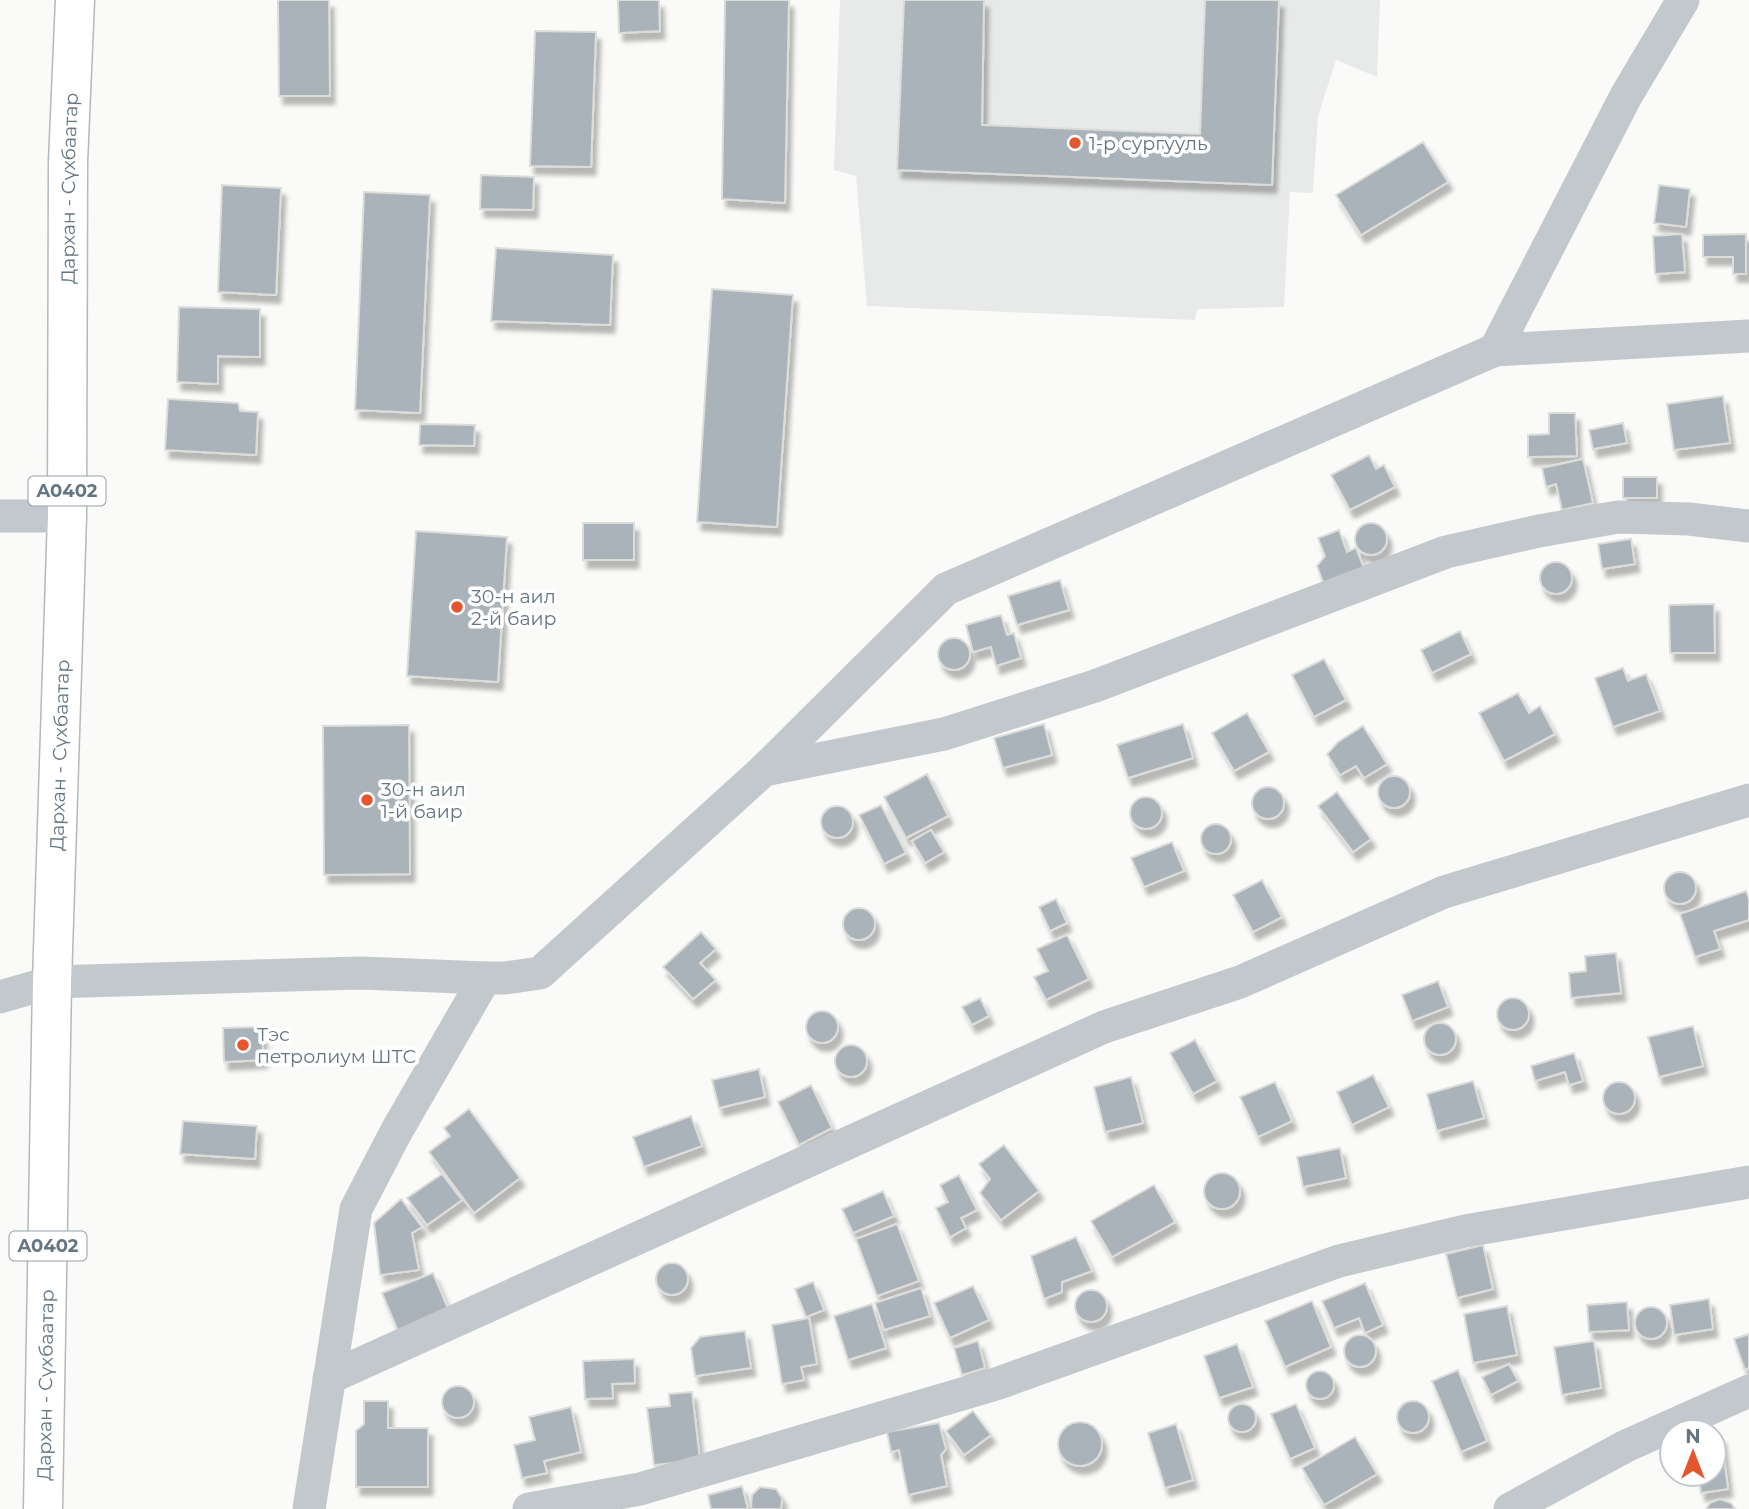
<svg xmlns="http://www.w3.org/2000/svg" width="1749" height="1509" font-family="Montserrat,sans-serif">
	<defs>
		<filter id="shadow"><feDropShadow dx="4.5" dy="8" stdDeviation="2" flood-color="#0004"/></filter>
	</defs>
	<rect width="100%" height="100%" fill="#fafaf8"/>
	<polygon fill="#e8e9e9" points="840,0 1380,0 1377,77 1336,60 1318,116 1313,193 1290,192 1284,307 1197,309 1195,320 867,306 856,176 834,170"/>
	<g fill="#aab3b9" stroke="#dcdcda" stroke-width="2" filter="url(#shadow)">
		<polygon points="278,0 329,0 330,96 279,96"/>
		<polygon points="618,0 659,0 660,31 619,33"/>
		<polygon points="725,0 789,0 785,203 722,199"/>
		<polygon points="904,0 984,0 982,125 1200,134 1205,0 1279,0 1272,185 897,170"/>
		<polygon points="535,31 596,32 591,167 530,166"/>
		<polygon points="1423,142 1448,182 1361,235 1336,195"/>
		<polygon points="481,175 534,177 533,210 480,209"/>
		<polygon points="222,185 281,188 276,295 218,292"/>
		<polygon points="1659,185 1690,189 1686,227 1654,223"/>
		<polygon points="364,192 430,195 420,413 355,410"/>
		<polygon points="1682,234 1685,272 1655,274 1653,236"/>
		<polygon points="1746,234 1746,274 1733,274 1733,257 1703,257 1703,235"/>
		<polygon points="496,248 613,255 610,325 491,321"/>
		<polygon points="712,289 793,295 777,527 697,522"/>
		<polygon points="179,307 260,309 260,357 218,356 218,384 177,382"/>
		<polygon points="1723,396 1730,443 1674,450 1667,404"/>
		<polygon points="168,399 238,403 240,411 258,412 256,455 165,450"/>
		<polygon points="1549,413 1575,413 1577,456 1528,457 1528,435 1549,434"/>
		<polygon points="1623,423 1627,443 1593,449 1589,430"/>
		<polygon points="420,424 475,425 474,446 419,445"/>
		<polygon points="1369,455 1376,469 1384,465 1395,487 1350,510 1331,475"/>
		<polygon points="1583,459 1593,503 1562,510 1556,484 1546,487 1542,468"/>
		<rect x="1623" y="477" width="34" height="21"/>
		<circle cx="1371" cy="539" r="16"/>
		<rect x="583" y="523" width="51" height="37"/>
		<polygon points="1339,530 1347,552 1356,548 1365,571 1325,587 1317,566 1325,556 1318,538"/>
		<polygon points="416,531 507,537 498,682 407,676"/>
		<polygon points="1631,539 1635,564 1602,569 1598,544"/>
		<circle cx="1556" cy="578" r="16"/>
		<polygon points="1060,580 1069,610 1017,625 1008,596"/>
		<polygon points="1714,604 1715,653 1670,653 1669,605"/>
		<polygon points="1001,615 1007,635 1014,633 1021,658 996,666 991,647 973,652 966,625"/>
		<polygon points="1460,631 1471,654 1432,673 1421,650"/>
		<circle cx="954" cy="654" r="16"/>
		<polygon points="1324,659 1346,700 1314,717 1292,675"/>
		<polygon points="1623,668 1628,681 1646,674 1660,711 1613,727 1595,678"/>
		<polygon points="1518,693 1529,713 1540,706 1555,734 1504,761 1479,713"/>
		<polygon points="1247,713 1269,752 1234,771 1212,733"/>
		<polygon points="1044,724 1052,755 1003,768 994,738"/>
		<polygon points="1183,724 1193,758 1128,778 1117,745"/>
		<polygon points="409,725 410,874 324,875 323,726"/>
		<polygon points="1363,726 1387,764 1364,778 1356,766 1340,775 1327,754 1338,742"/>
		<polygon points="927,774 948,816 906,838 884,797"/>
		<circle cx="1394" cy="792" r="16"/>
		<circle cx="1268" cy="803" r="16"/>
		<polygon points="1337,792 1371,839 1353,852 1318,806"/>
		<circle cx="1146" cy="813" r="16"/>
		<polygon points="881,805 906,853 884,864 859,815"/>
		<circle cx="837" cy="822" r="16"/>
		<circle cx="1216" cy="839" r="15"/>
		<polygon points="931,830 944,852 925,863 912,841"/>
		<polygon points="1172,842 1184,871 1144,887 1131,858"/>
		<circle cx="1680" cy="888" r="16"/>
		<polygon points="1262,880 1282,917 1253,932 1233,895"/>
		<polygon points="1746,891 1749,899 1749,920 1714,931 1720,949 1695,957 1680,914"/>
		<polygon points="1056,899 1067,923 1050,931 1039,907"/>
		<circle cx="859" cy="924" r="16"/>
		<polygon points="701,932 716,949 700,963 716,980 693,999 663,967"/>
		<polygon points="1067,935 1089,979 1046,1000 1034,977 1048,971 1037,949"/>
		<polygon points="1616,953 1621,993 1571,998 1569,973 1586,971 1585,956"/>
		<polygon points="1438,981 1448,1007 1412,1021 1402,995"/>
		<circle cx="1513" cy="1014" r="16"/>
		<polygon points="980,998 989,1016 972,1025 962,1007"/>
		<circle cx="822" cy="1027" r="16"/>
		<circle cx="1440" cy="1039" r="16"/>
		<polygon points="1693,1026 1703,1066 1659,1077 1648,1037"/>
		<polygon points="262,1027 263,1060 224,1062 223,1028"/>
		<polygon points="1195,1040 1217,1081 1193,1094 1170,1053"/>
		<circle cx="851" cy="1061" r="16"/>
		<polygon points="1574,1053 1583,1081 1569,1085 1565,1072 1535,1081 1531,1066"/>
		<polygon points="759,1069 765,1097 719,1108 712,1080"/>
		<polygon points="1373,1075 1389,1107 1352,1125 1337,1092"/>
		<polygon points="1131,1077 1143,1123 1105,1132 1094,1087"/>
		<polygon points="1473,1081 1484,1118 1437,1131 1427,1094"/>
		<circle cx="1619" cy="1098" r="16"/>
		<polygon points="1275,1082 1292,1121 1258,1137 1240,1097"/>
		<polygon points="811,1085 832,1128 799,1145 778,1102"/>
		<polygon points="469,1109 520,1178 474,1213 429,1152 450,1136 444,1128"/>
		<polygon points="691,1116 702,1146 644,1167 633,1137"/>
		<polygon points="183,1121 257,1126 255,1159 180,1154"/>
		<polygon points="1004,1145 1039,1191 1001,1220 980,1193 990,1179 979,1164"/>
		<polygon points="1340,1148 1346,1178 1303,1187 1297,1157"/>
		<circle cx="1222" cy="1191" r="18"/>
		<polygon points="442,1174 462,1200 427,1225 407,1198"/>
		<polygon points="959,1175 977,1210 961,1218 966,1228 950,1237 936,1208 948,1202 940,1185"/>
		<polygon points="1154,1185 1175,1222 1112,1257 1091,1221"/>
		<polygon points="883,1191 894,1216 853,1233 842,1209"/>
		<polygon points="401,1199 422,1227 412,1233 419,1270 380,1275 374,1223"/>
		<polygon points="897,1224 919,1281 877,1296 856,1239"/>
		<polygon points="1076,1237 1092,1271 1062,1282 1062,1292 1044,1299 1031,1256"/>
		<polygon points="1483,1245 1493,1289 1457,1298 1446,1254"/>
		<circle cx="672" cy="1279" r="16"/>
		<polygon points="433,1273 449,1311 398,1331 382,1293"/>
		<polygon points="813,1282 824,1310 806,1317 795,1289"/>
		<polygon points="1365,1283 1383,1325 1365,1333 1359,1318 1334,1328 1322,1301"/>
		<polygon points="973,1286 989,1320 950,1338 934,1303"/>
		<polygon points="921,1288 930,1316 884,1330 875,1303"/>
		<circle cx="1091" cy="1306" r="16"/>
		<polygon points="1709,1299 1713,1329 1674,1335 1670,1305"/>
		<polygon points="1312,1301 1331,1347 1285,1367 1265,1321"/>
		<polygon points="1627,1302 1629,1330 1589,1332 1587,1305"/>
		<polygon points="872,1304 886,1348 848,1360 834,1316"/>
		<polygon points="1507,1306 1517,1355 1473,1363 1464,1314"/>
		<circle cx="1651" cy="1323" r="16"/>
		<polygon points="809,1318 817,1364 801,1367 804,1380 782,1384 772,1325"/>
		<polygon points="745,1331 751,1368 695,1376 691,1348 700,1337"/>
		<polygon points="1749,1334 1749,1368 1745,1370 1734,1339"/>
		<circle cx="1360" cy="1351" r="16"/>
		<polygon points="978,1341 985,1368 962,1375 954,1348"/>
		<polygon points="1594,1341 1601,1388 1562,1395 1554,1347"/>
		<polygon points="1237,1344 1253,1387 1219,1398 1204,1356"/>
		<polygon points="634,1359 635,1383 612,1384 613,1398 585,1399 583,1361"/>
		<polygon points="1509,1364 1518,1381 1491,1395 1482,1377"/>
		<polygon points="1458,1370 1487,1441 1461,1452 1432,1381"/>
		<circle cx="1320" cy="1385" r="14"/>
		<circle cx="458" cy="1402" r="16"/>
		<polygon points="692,1392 700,1460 654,1465 647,1408 670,1406 669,1394"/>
		<circle cx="1413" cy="1417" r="16"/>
		<polygon points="364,1401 388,1401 388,1428 428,1428 428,1487 356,1487 356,1431 364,1424"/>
		<circle cx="1242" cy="1418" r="14"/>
		<polygon points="1296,1404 1315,1448 1290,1459 1271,1414"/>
		<polygon points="571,1407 581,1452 544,1461 547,1473 522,1478 514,1445 535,1440 529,1417"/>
		<polygon points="973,1411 991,1435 964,1455 946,1431"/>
		<circle cx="1080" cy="1444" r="22"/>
		<polygon points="939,1423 946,1449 941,1455 947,1486 908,1495 899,1450 891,1452 887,1432"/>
		<polygon points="1176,1424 1193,1480 1165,1488 1148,1433"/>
		<polygon points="1721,1436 1728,1489 1701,1493 1698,1474 1714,1474 1714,1437"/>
		<polygon points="1355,1437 1377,1474 1324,1505 1302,1468"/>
		<polygon points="742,1486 748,1509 711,1509 708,1495"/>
		<polygon points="760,1487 776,1489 782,1498 781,1509 751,1509 752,1495"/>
		<polygon points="1720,1499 1731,1503 1735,1509 1706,1509 1710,1503"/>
	</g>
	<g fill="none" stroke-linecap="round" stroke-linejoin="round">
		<g stroke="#b4b9bd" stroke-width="41">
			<g id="trunk">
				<path id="s1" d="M 43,1509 L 52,982 L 67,516 L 68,162 L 75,0"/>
			</g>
		</g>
		<g stroke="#c3c8cc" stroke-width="33">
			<polyline points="1495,350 1749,336"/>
			<polyline points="0,516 67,516"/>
			<polyline points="764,770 944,734 1095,686 1446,552 1539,531 1618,517 1689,519 1749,526"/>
			<polyline points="0,997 52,982 361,973 485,978"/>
			<polyline points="329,1378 1104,1027 1240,982 1444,892 1749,800"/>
			<polyline points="309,1509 356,1209 396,1132 485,978 505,978 540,973 764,770 946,589 1495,350 1626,96 1683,0"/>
			<polyline points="529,1509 640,1489 996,1384 1339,1261 1465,1231 1749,1182"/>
			<polyline points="1510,1509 1626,1446 1749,1391"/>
		</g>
		<use href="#trunk" stroke="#fff" stroke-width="38"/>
	</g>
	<g fill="#e4572e" stroke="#fff" stroke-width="2.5">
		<circle cx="1075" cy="143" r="7"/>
		<circle cx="457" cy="607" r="7"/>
		<circle cx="367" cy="800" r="7"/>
		<circle cx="243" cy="1045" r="7"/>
	</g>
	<g text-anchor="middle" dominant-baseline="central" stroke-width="7" stroke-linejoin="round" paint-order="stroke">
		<g fill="#fff" stroke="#939fa8" stroke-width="2">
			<rect x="28.5" y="476.5" width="77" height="29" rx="5"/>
			<rect x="9.5" y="1231.5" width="77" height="29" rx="5"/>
		</g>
		<g font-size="18" font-weight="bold" fill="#657683">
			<text x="67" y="491">A0402</text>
			<text x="48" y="1246">A0402</text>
		</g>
		<g font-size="19" fill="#657683" stroke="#fff" text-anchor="start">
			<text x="1089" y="143">1-р сургууль</text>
			<text x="471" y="596">30-н аил<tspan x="471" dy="22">2-й баир</tspan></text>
			<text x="381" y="789">30-н аил<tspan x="381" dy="22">1-й баир</tspan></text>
			<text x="257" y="1034">Тэс<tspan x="257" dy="22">петролиум ШТС</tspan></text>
		</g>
		<g font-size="19" fill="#657683" stroke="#fff">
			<text stroke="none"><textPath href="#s1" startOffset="1321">Дархан - Сүхбаатар</textPath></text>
			<text stroke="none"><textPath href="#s1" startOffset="754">Дархан - Сүхбаатар</textPath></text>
			<text stroke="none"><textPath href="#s1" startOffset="124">Дархан - Сүхбаатар</textPath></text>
		</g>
	</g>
	<g transform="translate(1693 1453)"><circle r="33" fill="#ffffff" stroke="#c1c8cd" stroke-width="2"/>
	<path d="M0-5L12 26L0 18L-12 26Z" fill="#e4572e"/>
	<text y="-10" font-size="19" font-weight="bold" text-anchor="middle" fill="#657683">N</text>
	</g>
</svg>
